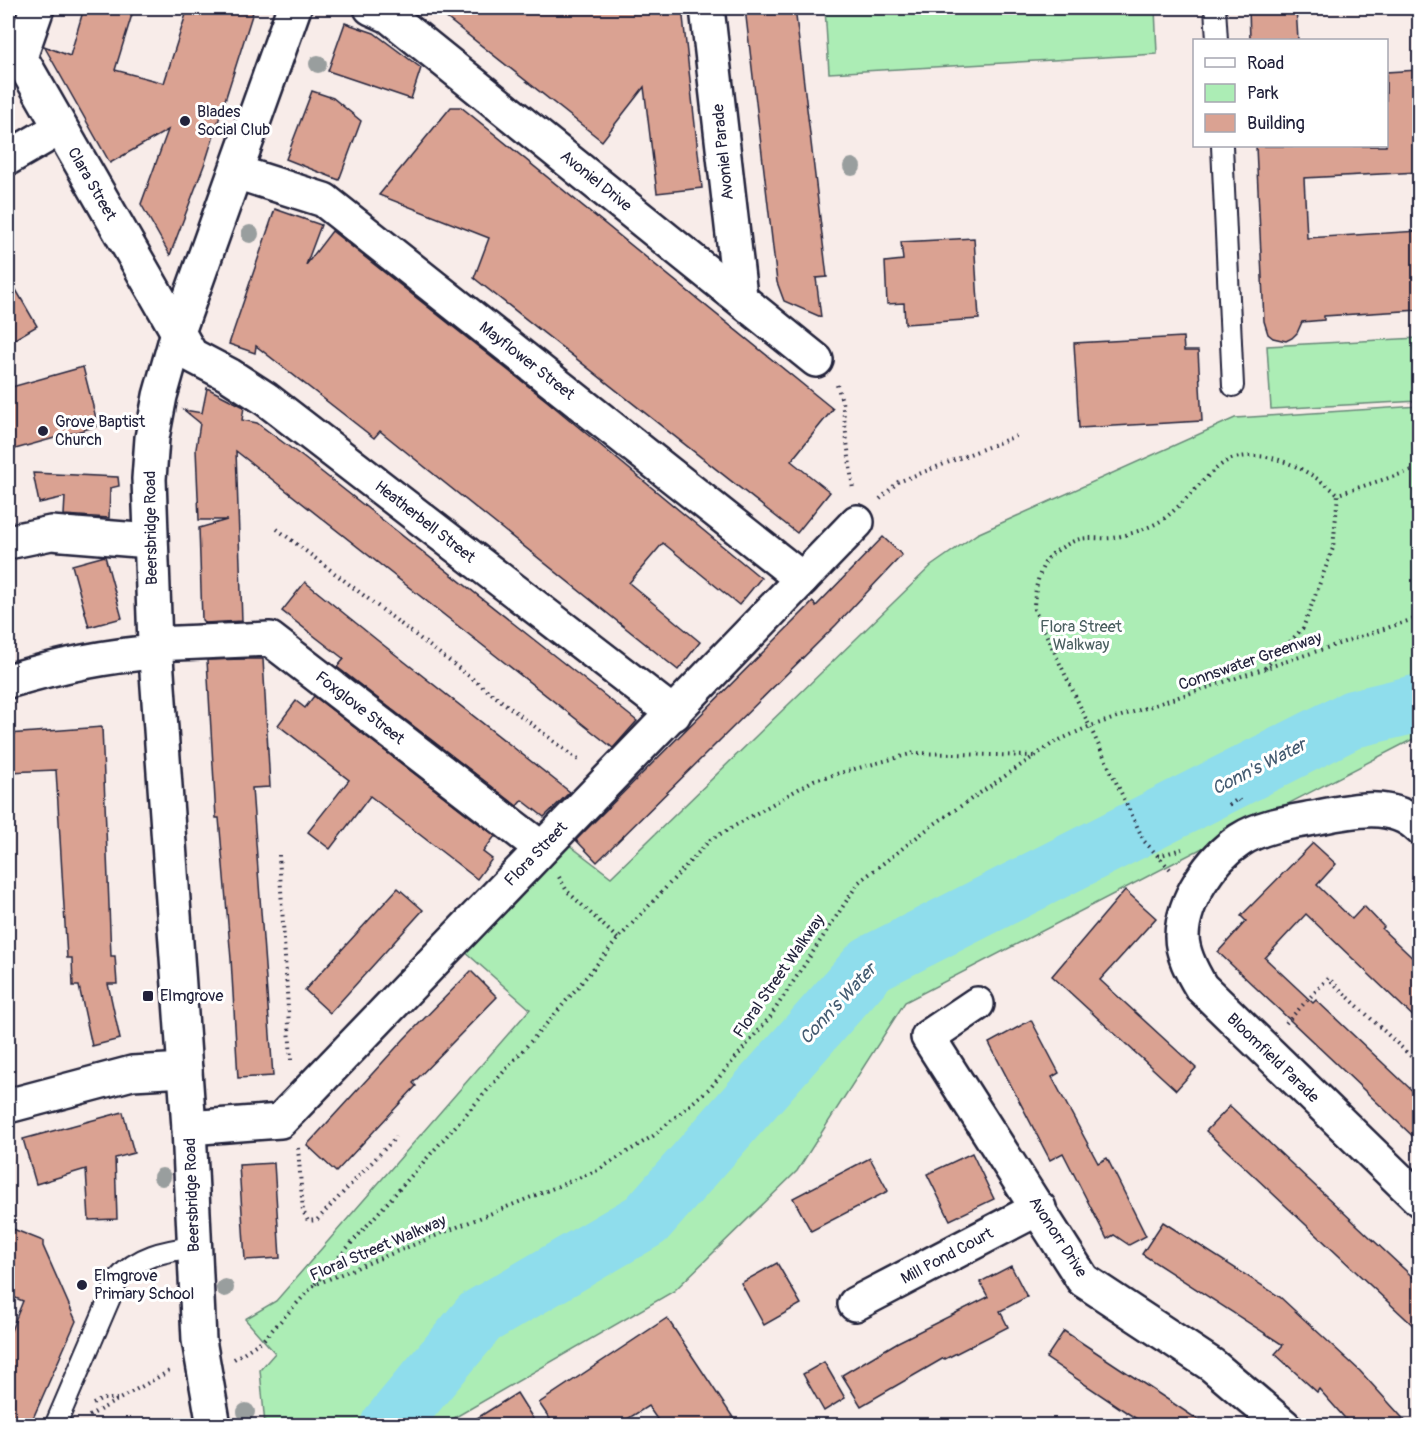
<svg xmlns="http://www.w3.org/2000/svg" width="1427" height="1433" font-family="Pangolin,sans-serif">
	<rect width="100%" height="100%" fill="#f8ece9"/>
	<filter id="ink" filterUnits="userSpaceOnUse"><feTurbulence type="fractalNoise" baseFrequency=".0167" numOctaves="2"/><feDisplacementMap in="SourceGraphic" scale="12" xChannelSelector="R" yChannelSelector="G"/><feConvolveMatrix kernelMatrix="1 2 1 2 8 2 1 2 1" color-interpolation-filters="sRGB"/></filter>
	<g filter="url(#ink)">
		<g fill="#acedb5" stroke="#678878" stroke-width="1.5">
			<polygon points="825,8 1155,8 1157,54 829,73"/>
			<polygon points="1418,338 1419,401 1271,409 1267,346"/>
			<polygon points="1419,406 1419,736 905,1002 797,1171 674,1291 442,1425 265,1425 260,1370 275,1353 245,1319 276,1301 530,1009 463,950 569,845 611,877 931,566 977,534 1235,418"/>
		</g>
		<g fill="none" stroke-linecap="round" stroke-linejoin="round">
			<polyline stroke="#8fddec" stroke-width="58" points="389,1426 480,1317 646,1220 871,964 1353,719 1420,703"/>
		</g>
		<g fill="#daa292" stroke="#22223b" stroke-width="1.5">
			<polygon points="84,8 134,8 115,70 164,83 188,8 239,8 253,12 206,160 170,255 141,204 168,130 110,163 44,46 70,56"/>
			<polygon points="434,8 682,8 702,188 657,193 644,87 602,141"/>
			<polygon points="745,8 795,8 827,277 816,278 821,317 784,301 777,282"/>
			<polygon points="1249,8 1296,8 1298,40 1250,40"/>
			<polygon points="345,23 374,33 421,68 411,99 328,71"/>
			<polygon points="1419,70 1419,172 1304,178 1307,238 1419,231 1419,310 1324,316 1324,320 1302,322 1297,333 1292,338 1286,341 1273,338 1268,334 1264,321 1256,146 1386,146 1386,72"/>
			<polygon points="312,91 333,98 361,121 339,180 286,159"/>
			<polygon points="451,107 461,107 833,409 791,461 830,492 797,533 474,278 489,238 379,195"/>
			<polygon points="275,209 321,225 306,265 332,231 547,401 761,578 739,605 663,543 629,583 700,642 678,670 380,431 374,438 256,346 255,353 229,344"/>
			<polygon points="974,238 979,319 905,324 904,303 887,304 885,262 903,260 901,242"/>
			<polygon points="8,276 37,326 8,343"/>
			<polygon points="1183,337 1184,351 1198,351 1202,421 1079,428 1074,343"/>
			<polygon points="83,367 98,426 8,451 8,388"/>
			<polygon points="207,388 244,407 242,420 257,423 304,458 637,721 613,748 236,451 242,621 205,623 202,620 199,528 227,520 199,520 196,449 200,423 184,410 202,413"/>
			<polygon points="33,473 118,477 119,486 110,488 109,518 64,515 65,497 39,503"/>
			<polygon points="883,537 902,555 836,625 597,862 576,840 813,602 816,606"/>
			<polygon points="105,556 122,618 89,627 72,565"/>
			<polygon points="305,582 377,640 570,792 544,817 522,800 517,806 337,667 344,659 282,611"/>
			<polygon points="243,659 263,659 270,787 252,788 273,1076 238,1078 231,959 219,818 216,818 207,660"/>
			<polygon points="314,696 495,836 483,852 492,859 477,879 370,796 330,849 308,832 349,780 278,725 296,701 305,708"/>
			<polygon points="102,727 111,956 115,956 117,984 108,984 120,1039 92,1046 79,986 73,986 72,958 67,958 56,770 8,772 8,734"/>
			<polygon points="1313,843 1336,864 1317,885 1352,919 1364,906 1384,927 1382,929 1419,964 1419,1022 1306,914 1265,958 1313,1003 1316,1000 1419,1097 1419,1142 1218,952 1246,921 1241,916"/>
			<polygon points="398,888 423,910 330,1013 305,990"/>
			<polygon points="1125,890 1156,918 1100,980 1196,1068 1176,1090 1052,976"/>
			<polygon points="471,971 497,997 413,1083 416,1086 336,1172 307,1145 404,1039"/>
			<polygon points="1031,1020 1059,1073 1052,1077 1098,1163 1107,1158 1146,1236 1129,1245 1114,1235 1107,1239 1063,1153 1050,1160 989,1043"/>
			<polygon points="1230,1106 1419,1283 1419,1331 1206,1131"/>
			<polygon points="123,1112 134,1153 115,1158 117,1219 89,1220 86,1169 36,1184 23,1139"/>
			<polygon points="972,1153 994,1199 950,1220 927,1174"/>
			<polygon points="870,1158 888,1191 811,1231 793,1198"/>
			<polygon points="274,1163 280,1258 245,1260 239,1165"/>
			<polygon points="1163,1222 1280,1297 1360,1371 1409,1425 1351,1425 1319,1389 1317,1392 1275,1354 1283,1345 1142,1254"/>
			<polygon points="8,1227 43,1241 43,1246 76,1321 30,1425 8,1425 8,1338 23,1301 8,1295"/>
			<polygon points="777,1263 801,1304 764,1325 741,1283"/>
			<polygon points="1011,1266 1027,1297 1000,1311 1008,1327 945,1359 944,1358 861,1406 842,1375 898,1342 988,1297 980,1282"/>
			<polygon points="667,1318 738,1425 661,1425 648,1406 618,1425 554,1425 539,1403"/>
			<polygon points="1064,1331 1120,1368 1206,1425 1146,1425 1129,1414 1046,1358"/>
			<polygon points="824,1362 845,1398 824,1411 803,1374"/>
			<polygon points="517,1393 537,1425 466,1425"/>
		</g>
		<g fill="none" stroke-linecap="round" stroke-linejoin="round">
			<g stroke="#22223b" stroke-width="24">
				<g id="lane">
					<polyline points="1215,8 1217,40"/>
					<polyline points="1222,146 1233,386"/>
					<path d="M 55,1426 L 118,1279 C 137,1256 165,1251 193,1247"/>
				</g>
			</g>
			<g stroke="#22223b" stroke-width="38">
				<g id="street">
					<polyline points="371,8 389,16 816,360"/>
					<polyline points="707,8 740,296"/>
					<polyline points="8,36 191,355 229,375 266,399 674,714"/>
					<polyline points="20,57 37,8"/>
					<polyline points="8,158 60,128"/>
					<polyline points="236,172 324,200 802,579"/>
					<polyline points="8,542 51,533 150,541"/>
					<polyline points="155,644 270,639 541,848"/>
					<path d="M 8,681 C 57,666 104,656 156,652"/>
					<path d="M 1420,828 C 1394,801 1352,810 1319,817 C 1293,822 1263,825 1240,840 C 1211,859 1183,900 1182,936 C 1182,954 1192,972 1201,987 L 1420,1200"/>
					<polyline points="977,1004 928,1037 1083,1280 1212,1365 1284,1426"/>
					<polyline points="8,1106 132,1073 185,1070"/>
					<path d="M 189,1128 L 280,1121 C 471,920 665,722 857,522"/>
					<polyline points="855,1304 1039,1208"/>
				</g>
			</g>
			<g stroke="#22223b" stroke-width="38">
				<polyline id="secondary" points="214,1426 199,1340 189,1128 155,644 149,479 152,438 160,396 178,332 294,8"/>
			</g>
			<g stroke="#22223b" stroke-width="4" stroke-dasharray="1.5 4.5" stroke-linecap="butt">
				<polyline points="837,385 842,401 853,490"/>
				<polyline points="880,499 898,482 1016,436"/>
				<polyline points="277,529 581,762"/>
				<polyline points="1265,668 1303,628 1333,548 1338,494 1420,468"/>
				<polyline points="1229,805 1238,799 1242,804"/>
				<polyline points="279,855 291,1060"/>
				<polyline points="1158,856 1182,849"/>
				<path d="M 1170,869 L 1144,841 L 1034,609 C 1034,594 1039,564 1052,554 C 1059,549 1071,541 1080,539 C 1090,537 1101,539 1111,538 C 1125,536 1147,529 1159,522 C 1183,508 1212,463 1235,458 C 1274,449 1309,471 1338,494"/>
				<polyline points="559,877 567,891 618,939"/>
				<polyline points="1286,1023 1328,978 1420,1065"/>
				<polyline points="298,1148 303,1211 308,1221 317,1220 396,1137"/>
				<polyline points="315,1284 556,1013 618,939 710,840 814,780 914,753 1034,756"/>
				<polyline points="234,1359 263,1340 314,1285 598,1170 653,1136 711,1087 770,1017 859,882 930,827 1055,742 1088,727 1420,617"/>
				<polyline points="93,1404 103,1399 117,1399"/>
				<polyline points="89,1416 171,1370"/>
			</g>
			<use href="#lane" stroke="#fff" stroke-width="20"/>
			<use href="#street" stroke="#fff" stroke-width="33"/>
			<use href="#secondary" stroke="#fff" stroke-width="33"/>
		</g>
		<g fill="#999e9e">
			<circle cx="318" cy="64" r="9"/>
			<circle cx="852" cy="167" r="9"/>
			<circle cx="250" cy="234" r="9"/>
			<circle cx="162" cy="1177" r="9"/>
			<circle cx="225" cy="1288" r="9"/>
			<circle cx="246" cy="1412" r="9"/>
		</g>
	</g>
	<g fill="#22223b" stroke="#fff" stroke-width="2">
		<circle cx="185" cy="121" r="6"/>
		<circle cx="43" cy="431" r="6"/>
		<rect x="142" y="990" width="12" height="12" rx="3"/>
		<circle cx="82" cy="1285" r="6"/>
	</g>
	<g text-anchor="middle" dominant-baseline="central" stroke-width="6" stroke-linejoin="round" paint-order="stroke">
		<g font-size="16" fill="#22223b" stroke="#fff" text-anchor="start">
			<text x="197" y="112">Blades<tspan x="197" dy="18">Social Club</tspan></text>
			<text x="55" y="422">Grove Baptist<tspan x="55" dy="18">Church</tspan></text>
			<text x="160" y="996">Elmgrove</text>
			<text x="94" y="1276">Elmgrove<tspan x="94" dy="18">Primary School</tspan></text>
		</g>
		<g font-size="16" fill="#22223b" stroke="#fff">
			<text transform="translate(723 152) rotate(-96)">Avoniel Parade</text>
			<text transform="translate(596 181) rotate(39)">Avoniel Drive</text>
			<text transform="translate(92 184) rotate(60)">Clara Street</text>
			<text transform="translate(527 361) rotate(38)">Mayflower Street</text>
			<text transform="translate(425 522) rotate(38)">Heatherbell Street</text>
			<text transform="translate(151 528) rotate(-91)">Beersbridge Road</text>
			<text transform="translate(1250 661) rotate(-19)">Connswater Greenway</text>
			<text transform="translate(360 708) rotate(38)">Foxglove Street</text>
			<text transform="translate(536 854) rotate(-46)">Flora Street</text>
			<text transform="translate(779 976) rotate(-55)">Floral Street Walkway</text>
			<text transform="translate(1273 1058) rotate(44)">Bloomfield Parade</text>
			<text transform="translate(192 1195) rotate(-92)">Beersbridge Road</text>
			<text transform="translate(1058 1237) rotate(57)">Avonorr Drive</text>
			<text transform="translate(378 1248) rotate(-23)">Floral Street Walkway</text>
			<text transform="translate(947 1256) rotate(-28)">Mill Pond Court</text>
		</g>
		<g font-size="16" fill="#4b5f60" stroke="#fff">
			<text x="1081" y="627">Flora Street<tspan x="1081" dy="18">Walkway</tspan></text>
		</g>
		<g font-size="18" font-style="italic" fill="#435a70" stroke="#fff">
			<text transform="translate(1259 767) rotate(-27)">Conn's Water</text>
			<text transform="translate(838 1004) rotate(-47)">Conn's Water</text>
		</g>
	</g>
	<rect width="1427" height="1433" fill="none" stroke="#fff" stroke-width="30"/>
	<rect x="15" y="15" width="1397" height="1403" fill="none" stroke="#22223b" stroke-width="2" filter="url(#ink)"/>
	<rect x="1193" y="39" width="195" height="108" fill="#ffffff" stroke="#a7a7b1" stroke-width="1.5"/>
	<rect x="1205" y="58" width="30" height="9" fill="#ffffff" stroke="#a7a7b1" stroke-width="1.5"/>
	<text x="1247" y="69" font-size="18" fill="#22223b">Road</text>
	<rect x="1205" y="84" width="30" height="18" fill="#acedb5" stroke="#a7a7b1" stroke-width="1.5"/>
	<text x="1247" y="99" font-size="18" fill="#22223b">Park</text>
	<rect x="1205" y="114" width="30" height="18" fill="#daa292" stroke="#a7a7b1" stroke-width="1.5"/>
	<text x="1247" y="129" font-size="18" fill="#22223b">Building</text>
</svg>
